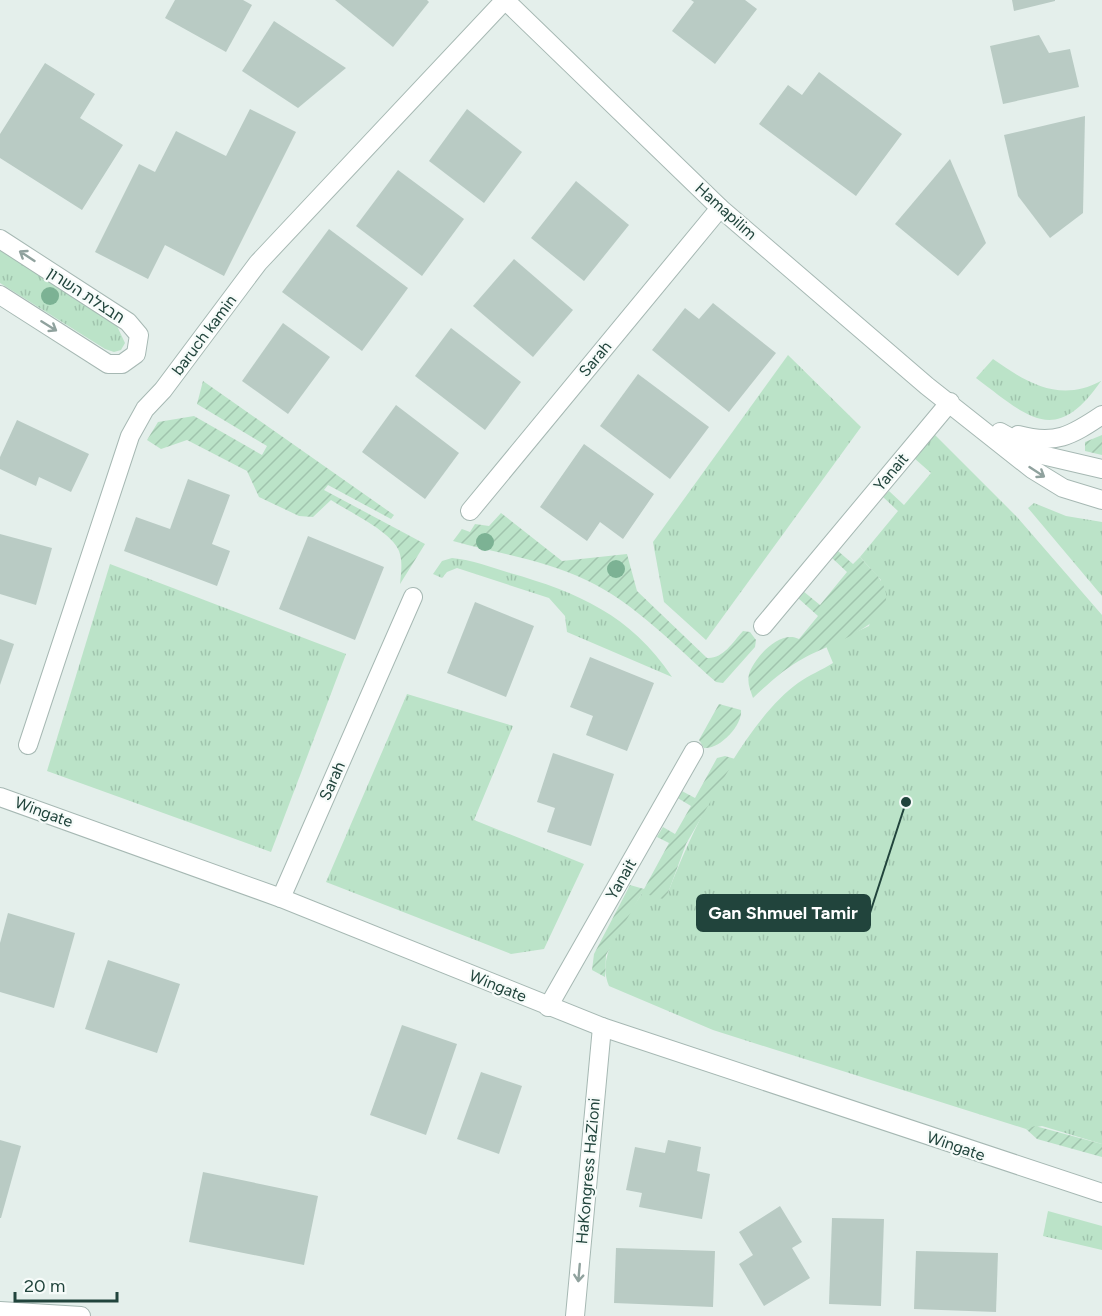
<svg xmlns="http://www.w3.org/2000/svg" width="1102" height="1316" font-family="Figtree,Heebo,sans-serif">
	<defs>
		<pattern id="grass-tufts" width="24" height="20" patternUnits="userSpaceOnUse" patternTransform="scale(1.5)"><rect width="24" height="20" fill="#bbe3c8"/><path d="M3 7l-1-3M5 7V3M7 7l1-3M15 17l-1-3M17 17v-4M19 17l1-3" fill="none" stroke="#a0c4ad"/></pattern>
		<pattern id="garden-furrows" width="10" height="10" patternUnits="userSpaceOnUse" patternTransform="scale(1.5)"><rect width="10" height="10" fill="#bbe3c8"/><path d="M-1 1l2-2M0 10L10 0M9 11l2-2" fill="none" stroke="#a0c4ad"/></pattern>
	</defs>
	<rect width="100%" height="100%" fill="#e4efeb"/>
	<g fill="url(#grass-tufts)">
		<polygon points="0,248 117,326 125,343 121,350 114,352 105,349 0,283"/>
		<polygon points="788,355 861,427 706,640 664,602 653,542"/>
		<path d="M 993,359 C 1027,383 1060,403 1101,381 C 1055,448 1027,416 976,378 Z"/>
		<path d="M 934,434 L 1017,517 L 1102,615 L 1102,1144 L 1042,1126 L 1026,1129 L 713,1030 L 609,986 C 595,954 626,920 642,893 L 668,893 C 691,831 744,722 798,683 C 809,675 822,670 833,663 L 826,646 L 869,626 L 881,580 L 860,557 L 898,511 L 883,497 L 889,491 L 904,505 L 931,473 L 914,458 Z"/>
		<polygon points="1034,503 1066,516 1102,522 1102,596 1028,508"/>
		<path d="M 452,558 C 472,560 491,567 510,573 C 577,592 631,615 672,677 L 567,632 L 565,616 L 549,598 L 457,568 L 447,572 L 442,578 L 433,574 L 442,561 Z"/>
		<polygon points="110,564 346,654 271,852 47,771"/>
		<polygon points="407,694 513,726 474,820 584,864 544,949 511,954 326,882"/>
		<polygon points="1048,1211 1102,1226 1102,1250 1043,1236"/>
	</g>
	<g fill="url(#garden-furrows)">
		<path d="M 203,381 L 394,515 L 391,519 L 328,485 L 324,490 L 425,544 L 400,584 C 401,573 403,562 399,551 C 391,531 349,512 331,500 L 313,517 L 299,516 L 259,497 L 247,471 L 187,440 L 161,449 L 147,440 L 158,422 L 194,416 L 262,455 L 267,446 L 197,404 Z"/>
		<polygon points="1102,435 1102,455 1085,451 1085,442"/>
		<path d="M 501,513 L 562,561 L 627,554 L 637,591 L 707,658 C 723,659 732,643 743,631 L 750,632 L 756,640 L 755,647 L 723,683 L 716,682 C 675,646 635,603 586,580 C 545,560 496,553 453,541 L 462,529 L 470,532 L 475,524 L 489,526 Z"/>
		<path d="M 838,551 L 853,564 L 860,557 C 866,565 876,572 881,581 C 907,622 828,644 804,658 C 785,668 769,683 753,698 C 750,689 747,683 749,674 C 754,658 780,629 799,639 L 818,616 L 798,598 L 803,591 L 820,605 L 847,572 L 832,558 Z"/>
		<path d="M 719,704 L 741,710 C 743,725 719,750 704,748 L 699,740 Z"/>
		<polygon points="725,756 735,759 686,844 668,893 663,899 642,893 606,955 605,977 592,970 594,954 630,885 644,889 669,843 657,837 663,827 675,834 691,806 676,797 680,790 695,798 717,758"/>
		<polygon points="1035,1126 1102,1144 1102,1157 1037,1139 1026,1129"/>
	</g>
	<g fill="#b9cbc4">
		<polygon points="175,0 243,0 252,5 226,52 165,18"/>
		<polygon points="335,0 427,0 429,2 393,47"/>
		<polygon points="691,0 745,0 757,9 715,64 672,31 694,2"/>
		<polygon points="1012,0 1055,0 1055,1 1014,11"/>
		<polygon points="274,21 346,68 298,108 242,71"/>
		<polygon points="1039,35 1049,53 1070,49 1079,87 1003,104 990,46"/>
		<polygon points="45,63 95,94 80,118 123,145 82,210 0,158 0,134"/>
		<polygon points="819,72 902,134 856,196 759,124 788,85 802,95"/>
		<polygon points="250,109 296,132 224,276 165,245 148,279 95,252 139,164 155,172 176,131 226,156"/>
		<polygon points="467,109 522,152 484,203 429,161"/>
		<polygon points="1085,116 1083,213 1050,238 1018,196 1004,135"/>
		<polygon points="950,159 986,243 958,276 895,224"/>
		<polygon points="398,170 464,219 422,276 356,226"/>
		<polygon points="576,181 629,225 584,281 531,238"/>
		<polygon points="329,229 408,288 362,351 282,292"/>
		<polygon points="514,259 573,310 533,357 473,306"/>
		<polygon points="713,303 776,353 729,412 652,350 685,308 699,319"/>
		<polygon points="283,323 330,357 288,414 242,381"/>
		<polygon points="451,328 521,382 485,430 415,376"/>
		<polygon points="638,374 709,427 670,479 600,426"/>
		<polygon points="396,405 459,453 425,499 362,452"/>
		<polygon points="17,420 89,454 71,492 39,477 36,486 0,469 0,457"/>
		<polygon points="584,444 654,494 623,539 600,522 587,541 540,507"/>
		<polygon points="188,479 230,495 212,544 230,551 217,586 124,551 136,517 170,529"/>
		<polygon points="0,534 52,548 36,605 0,594"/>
		<polygon points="308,536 384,567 355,640 279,609"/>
		<polygon points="475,602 534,626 506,697 447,673"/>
		<polygon points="0,639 14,644 0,685"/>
		<polygon points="590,657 654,683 627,751 586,735 593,716 570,707"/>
		<polygon points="553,753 614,774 591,846 547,832 555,808 537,802"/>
		<polygon points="8,913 75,933 54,1008 0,992 0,943"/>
		<polygon points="108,960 180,984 157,1053 85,1029"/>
		<polygon points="402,1025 457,1044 426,1135 370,1115"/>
		<polygon points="481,1072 522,1086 499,1154 457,1139"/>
		<polygon points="0,1140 21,1146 1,1218 0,1218"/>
		<polygon points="668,1140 701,1147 697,1171 710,1174 702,1219 639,1207 642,1193 626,1190 635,1147 665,1153"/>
		<polygon points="203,1172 318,1196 304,1265 189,1242"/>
		<polygon points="780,1206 802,1242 792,1248 810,1278 764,1306 739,1264 753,1255 739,1232"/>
		<polygon points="832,1218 884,1219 881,1306 829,1304"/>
		<polygon points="616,1248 715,1251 713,1307 614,1303"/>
		<polygon points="916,1251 998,1253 996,1312 914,1309"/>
	</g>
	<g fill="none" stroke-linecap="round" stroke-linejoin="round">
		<g stroke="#a6b8b3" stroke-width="20">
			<g id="minor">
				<polyline points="505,0 720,208 927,386 1032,469 1063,488 1102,500"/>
				<polyline points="0,239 128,322 139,335 136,354 122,364 108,364 0,295"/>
				<polyline points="1000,432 1042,455 1102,469"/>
				<path d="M 1018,435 C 1055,445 1071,436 1102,415"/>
				<polyline points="470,511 720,208"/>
				<polyline points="763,626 950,402"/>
				<polyline points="28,745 130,436 145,409 163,390 258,263 505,0"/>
				<polyline points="281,898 413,597"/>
				<polyline points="548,1007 694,751"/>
				<polyline points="0,1311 81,1316"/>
				<polyline points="575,1316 602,1027"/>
			</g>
		</g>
		<g stroke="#a6b8b3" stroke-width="20">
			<polyline id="tertiary" points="0,797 281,898 602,1027 1102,1193"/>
		</g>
		<use href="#minor" stroke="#fff" stroke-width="18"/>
		<use href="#tertiary" stroke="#fff" stroke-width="18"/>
	</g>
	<g fill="#7cb294">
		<circle cx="50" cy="296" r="9"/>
		<circle cx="485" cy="542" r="9"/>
		<circle cx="616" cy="569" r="9"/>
	</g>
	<defs><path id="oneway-shaft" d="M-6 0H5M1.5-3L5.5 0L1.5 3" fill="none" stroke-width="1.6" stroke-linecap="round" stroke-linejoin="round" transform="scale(1.5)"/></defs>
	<g stroke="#90a29e">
		<use href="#oneway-shaft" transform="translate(27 256) rotate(-147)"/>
		<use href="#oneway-shaft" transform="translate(49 326) rotate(32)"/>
		<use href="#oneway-shaft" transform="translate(1037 472) rotate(33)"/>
		<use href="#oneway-shaft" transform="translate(579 1273) rotate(95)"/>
	</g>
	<g text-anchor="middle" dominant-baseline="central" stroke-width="4.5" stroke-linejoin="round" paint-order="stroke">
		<g font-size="16" fill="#21443c" stroke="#f6fbf9">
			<text transform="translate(726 211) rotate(42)">Hamapilim</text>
			<text transform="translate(86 295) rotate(33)">חבצלת השרון</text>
			<text transform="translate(204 335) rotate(-53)">baruch kamin</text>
			<text transform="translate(595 359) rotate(-50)">Sarah</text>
			<text transform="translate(891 472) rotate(-50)">Yanait</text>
			<text transform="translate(332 781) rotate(-66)">Sarah</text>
			<text transform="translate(44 812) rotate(20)">Wingate</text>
			<text transform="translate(621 879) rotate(-60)">Yanait</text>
			<text transform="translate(498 986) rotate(22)">Wingate</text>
			<text transform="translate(956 1146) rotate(19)">Wingate</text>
			<text transform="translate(588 1171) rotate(-85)">HaKongress HaZioni</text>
		</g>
	</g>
	<path fill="none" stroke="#21443c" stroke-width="2" d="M906 802L870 913"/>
	<circle fill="#21443c" stroke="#f6fbf9" stroke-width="2" cx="906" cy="802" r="6"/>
	<rect fill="#21443c" stroke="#21443c" stroke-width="2" x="697" y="895" width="173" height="36" rx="6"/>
	<g font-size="18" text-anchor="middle" font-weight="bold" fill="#fff">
		<text x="783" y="919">Gan Shmuel Tamir</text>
	</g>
	<path d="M15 1292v9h102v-9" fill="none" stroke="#21443c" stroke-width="3"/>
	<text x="24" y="1292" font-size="18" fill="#21443c" stroke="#f6fbf9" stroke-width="4.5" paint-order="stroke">20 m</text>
</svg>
